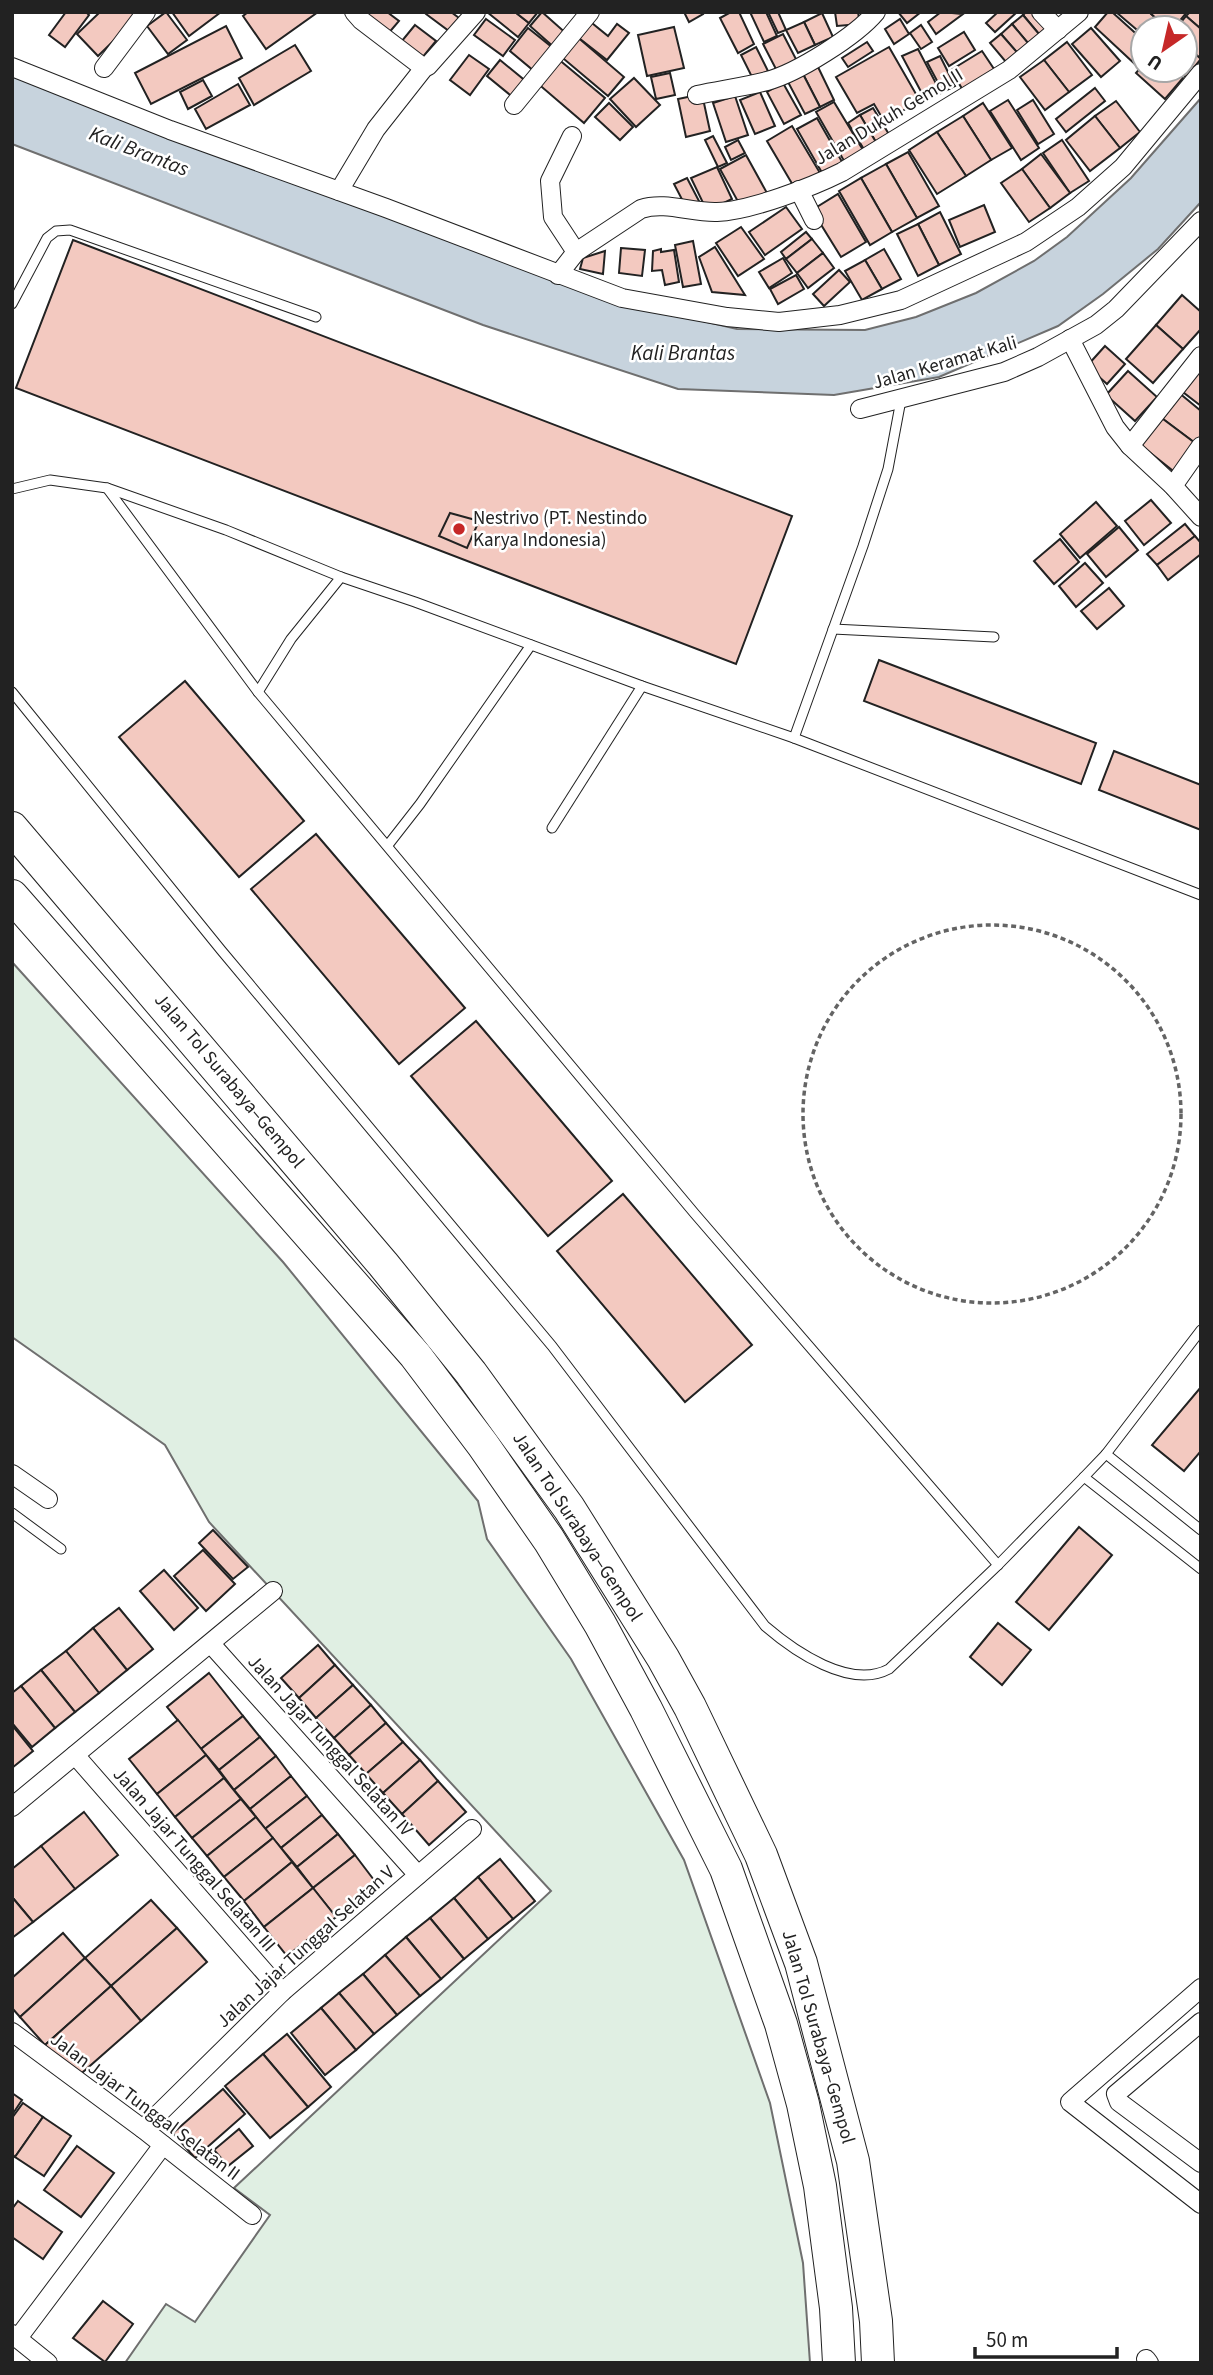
<svg xmlns="http://www.w3.org/2000/svg" width="1213" height="2375" font-family="'Source Sans 3',sans-serif">
	<rect width="100%" height="100%" fill="#fff"/>
	<polygon fill="#e0efe3" stroke="#6f6f6f" stroke-width="2" points="12,962 283,1262 478,1501 487,1539 571,1659 684,1860 770,2103 803,2263 810,2363 125,2363 166,2304 195,2322 270,2215 234,2188 551,1891 209,1522 165,1445 12,1337"/>
	<polygon fill="#c7d3dd" stroke="#6f6f6f" stroke-width="2" points="12,74 613,300 737,329 865,330 916,317 976,293 1034,261 1067,237 1131,178 1201,98 1201,202 1158,249 1103,294 1058,326 939,377 834,395 678,389 483,325 12,144"/>
	<g fill="#f3c9c0" stroke="#222" stroke-width="2">
		<polygon points="66,12 86,12 89,15 65,47 49,35"/>
		<polygon points="100,12 139,12 141,14 98,56 77,34"/>
		<polygon points="166,12 187,40 168,54 147,26"/>
		<polygon points="172,12 221,12 189,36"/>
		<polygon points="248,12 318,12 266,49 243,16"/>
		<polygon points="369,12 387,12 399,21 387,35 365,17"/>
		<polygon points="427,12 451,12 463,21 453,34 426,14"/>
		<polygon points="487,12 515,12 529,23 518,37"/>
		<polygon points="515,12 538,12 529,23"/>
		<polygon points="542,12 568,35 556,49 530,26"/>
		<polygon points="684,12 702,12 703,14 689,22"/>
		<polygon points="731,12 739,12 754,44 738,53 720,18"/>
		<polygon points="750,12 766,12 777,36 764,42"/>
		<polygon points="768,12 778,12 786,30 778,33"/>
		<polygon points="835,12 858,12 860,24 837,26"/>
		<polygon points="898,12 921,12 907,23"/>
		<polygon points="941,12 963,14 936,34 928,22"/>
		<polygon points="998,12 1017,12 995,32 986,23"/>
		<polygon points="1026,12 1039,12 1055,31 1044,40 1023,15"/>
		<polygon points="1108,12 1112,12 1143,40 1143,60 1137,66 1095,27"/>
		<polygon points="1116,12 1149,12 1167,28 1143,28 1143,35"/>
		<polygon points="1149,12 1187,12 1174,28 1167,28"/>
		<polygon points="1190,12 1201,12 1201,29 1186,16"/>
		<polygon points="822,13 833,37 815,45 804,22"/>
		<polygon points="1023,15 1044,40 1033,49 1012,24"/>
		<polygon points="1186,16 1201,29 1201,59 1185,45 1185,28 1176,28"/>
		<polygon points="486,19 515,40 503,56 474,35"/>
		<polygon points="587,19 608,36 617,24 629,33 607,60 575,35"/>
		<polygon points="900,19 909,34 894,44 885,29"/>
		<polygon points="804,22 815,45 798,53 786,30"/>
		<polygon points="1012,24 1033,49 1022,58 1001,34"/>
		<polygon points="415,25 436,41 422,58 401,42"/>
		<polygon points="921,25 932,42 921,49 910,33"/>
		<polygon points="226,26 242,58 151,104 135,73"/>
		<polygon points="674,27 684,68 647,76 638,35"/>
		<polygon points="528,28 553,48 534,71 510,51"/>
		<polygon points="1091,28 1120,61 1101,77 1072,44"/>
		<polygon points="964,32 975,50 949,66 938,48"/>
		<polygon points="783,34 798,63 778,73 763,44"/>
		<polygon points="1001,34 1022,58 1011,68 990,43"/>
		<polygon points="575,35 624,77 608,96 558,54"/>
		<polygon points="867,42 873,51 848,67 842,58"/>
		<polygon points="1067,42 1092,75 1069,92 1044,60"/>
		<polygon points="295,45 311,71 254,105 239,78"/>
		<polygon points="1185,45 1201,59 1186,77 1177,70 1185,70"/>
		<polygon points="756,47 768,71 753,79 741,55"/>
		<polygon points="889,47 920,101 884,121 874,104 857,113 836,77"/>
		<polygon points="918,49 941,93 926,101 902,56"/>
		<polygon points="982,51 996,72 964,92 951,70"/>
		<polygon points="469,55 489,69 470,95 450,80"/>
		<polygon points="940,56 955,86 943,92 927,62"/>
		<polygon points="557,58 605,98 584,123 536,82"/>
		<polygon points="500,60 528,83 515,99 487,76"/>
		<polygon points="1044,60 1069,92 1045,110 1020,77"/>
		<polygon points="1143,65 1143,70 1174,70 1183,78 1165,99 1136,73"/>
		<polygon points="818,67 834,100 820,107 803,74"/>
		<polygon points="670,73 675,95 656,99 651,77"/>
		<polygon points="803,74 820,107 805,114 788,82"/>
		<polygon points="634,78 660,105 636,127 610,99"/>
		<polygon points="203,80 212,96 188,109 180,92"/>
		<polygon points="783,83 801,115 784,124 767,92"/>
		<polygon points="238,84 250,105 206,129 195,109"/>
		<polygon points="1095,88 1105,101 1066,132 1056,119"/>
		<polygon points="760,92 775,126 755,134 740,100"/>
		<polygon points="702,94 710,131 686,137 678,99"/>
		<polygon points="735,96 748,135 726,142 713,103"/>
		<polygon points="1008,100 1039,148 1021,160 990,111"/>
		<polygon points="1033,100 1054,134 1038,144 1017,110"/>
		<polygon points="1116,101 1140,132 1120,148 1095,116"/>
		<polygon points="834,102 866,155 847,166 816,112"/>
		<polygon points="609,103 633,127 620,140 595,117"/>
		<polygon points="983,103 1012,148 991,160 963,116"/>
		<polygon points="873,108 893,141 880,149 860,115"/>
		<polygon points="860,115 880,149 868,156 848,123"/>
		<polygon points="963,116 991,160 966,176 937,132"/>
		<polygon points="1095,116 1120,148 1090,171 1066,140"/>
		<polygon points="817,118 845,167 825,178 797,129"/>
		<polygon points="792,126 820,173 794,187 767,141"/>
		<polygon points="937,132 966,176 937,194 909,150"/>
		<polygon points="713,136 727,163 718,167 705,140"/>
		<polygon points="738,140 745,153 731,160 725,147"/>
		<polygon points="1062,140 1089,181 1070,193 1043,153"/>
		<polygon points="908,152 939,206 917,218 886,164"/>
		<polygon points="1041,154 1070,193 1050,208 1022,169"/>
		<polygon points="746,155 767,193 741,207 720,169"/>
		<polygon points="886,164 917,218 892,232 861,178"/>
		<polygon points="717,167 732,199 707,211 691,178"/>
		<polygon points="1022,169 1050,208 1029,222 1001,183"/>
		<polygon points="687,178 700,203 687,209 674,184"/>
		<polygon points="861,178 892,232 870,245 839,191"/>
		<polygon points="838,194 866,242 841,257 812,210"/>
		<polygon points="984,205 995,232 960,247 949,220"/>
		<polygon points="786,207 802,229 765,255 749,232"/>
		<polygon points="940,212 961,254 939,265 918,224"/>
		<polygon points="918,224 939,265 918,276 897,234"/>
		<polygon points="741,227 764,259 738,276 716,243"/>
		<polygon points="806,232 812,239 786,259 781,252"/>
		<polygon points="812,239 823,253 797,273 786,259"/>
		<polygon points="73,240 792,516 736,664 16,388"/>
		<polygon points="693,241 701,284 683,287 675,245"/>
		<polygon points="715,247 745,295 712,292 699,257"/>
		<polygon points="621,248 645,250 642,276 619,273"/>
		<polygon points="661,249 661,252 674,250 679,282 665,285 662,270 652,271 653,251"/>
		<polygon points="884,249 901,279 882,289 865,260"/>
		<polygon points="605,251 603,274 580,269 583,258"/>
		<polygon points="823,253 834,268 808,288 797,273"/>
		<polygon points="783,258 792,273 769,288 759,272"/>
		<polygon points="865,260 882,289 862,300 845,271"/>
		<polygon points="839,270 850,282 824,306 813,294"/>
		<polygon points="796,275 804,289 778,304 770,289"/>
		<polygon points="1182,295 1201,312 1201,329 1183,349 1156,325"/>
		<polygon points="1156,325 1183,349 1153,383 1126,359"/>
		<polygon points="1105,346 1125,364 1107,384 1087,366"/>
		<polygon points="1201,363 1201,406 1179,389"/>
		<polygon points="1128,371 1157,397 1135,421 1106,395"/>
		<polygon points="1178,392 1201,411 1201,444 1199,446 1159,416"/>
		<polygon points="1159,416 1199,446 1177,474 1138,443"/>
		<polygon points="1151,500 1171,523 1144,545 1125,521"/>
		<polygon points="1096,502 1117,526 1080,558 1060,534"/>
		<polygon points="450,513 479,521 467,548 439,536"/>
		<polygon points="1185,524 1195,536 1157,565 1147,554"/>
		<polygon points="1119,527 1138,550 1106,577 1087,554"/>
		<polygon points="1195,536 1201,543 1201,554 1168,580 1157,565"/>
		<polygon points="1060,539 1079,562 1054,584 1034,561"/>
		<polygon points="1085,563 1103,583 1076,607 1059,586"/>
		<polygon points="1109,588 1124,606 1097,629 1081,611"/>
		<polygon points="879,660 1096,743 1081,784 864,701"/>
		<polygon points="185,681 304,821 239,877 119,737"/>
		<polygon points="1114,751 1201,785 1201,830 1099,790"/>
		<polygon points="316,834 465,1008 399,1064 251,889"/>
		<polygon points="476,1021 612,1181 548,1236 411,1076"/>
		<polygon points="623,1194 752,1345 685,1402 557,1251"/>
		<polygon points="1201,1387 1201,1451 1184,1471 1152,1445"/>
		<polygon points="1079,1527 1112,1555 1049,1630 1016,1602"/>
		<polygon points="213,1530 248,1567 233,1579 199,1543"/>
		<polygon points="203,1550 235,1584 206,1611 174,1576"/>
		<polygon points="164,1570 198,1608 174,1630 140,1591"/>
		<polygon points="119,1608 153,1649 127,1670 93,1628"/>
		<polygon points="998,1623 1031,1650 1002,1685 970,1657"/>
		<polygon points="93,1628 127,1670 99,1693 66,1651"/>
		<polygon points="318,1645 335,1665 299,1698 281,1678"/>
		<polygon points="66,1651 99,1693 75,1712 41,1670"/>
		<polygon points="335,1665 353,1685 316,1718 299,1698"/>
		<polygon points="41,1670 75,1712 55,1728 21,1686"/>
		<polygon points="209,1673 243,1716 201,1749 167,1707"/>
		<polygon points="353,1685 371,1705 334,1738 316,1718"/>
		<polygon points="21,1686 55,1728 32,1747 12,1723 12,1693"/>
		<polygon points="371,1705 386,1723 349,1755 334,1738"/>
		<polygon points="243,1716 260,1737 219,1770 201,1749"/>
		<polygon points="178,1720 206,1755 157,1794 129,1759"/>
		<polygon points="386,1723 403,1742 366,1774 349,1755"/>
		<polygon points="12,1725 33,1751 12,1768"/>
		<polygon points="260,1737 276,1756 234,1790 219,1770"/>
		<polygon points="403,1742 420,1760 383,1793 366,1774"/>
		<polygon points="206,1755 224,1778 175,1817 157,1794"/>
		<polygon points="276,1756 291,1776 250,1809 234,1790"/>
		<polygon points="420,1760 438,1781 402,1814 383,1793"/>
		<polygon points="291,1776 307,1796 265,1829 250,1809"/>
		<polygon points="224,1778 241,1799 192,1838 175,1817"/>
		<polygon points="438,1781 466,1812 429,1845 402,1814"/>
		<polygon points="307,1796 322,1815 281,1848 265,1829"/>
		<polygon points="241,1799 256,1817 207,1856 192,1838"/>
		<polygon points="84,1812 118,1855 75,1889 41,1846"/>
		<polygon points="322,1815 338,1834 297,1867 281,1848"/>
		<polygon points="256,1817 273,1838 224,1877 207,1856"/>
		<polygon points="338,1834 355,1855 313,1888 297,1867"/>
		<polygon points="273,1838 292,1862 244,1901 224,1877"/>
		<polygon points="41,1846 75,1889 33,1922 12,1897 12,1869"/>
		<polygon points="355,1855 377,1884 336,1917 313,1888"/>
		<polygon points="500,1859 535,1901 513,1919 478,1877"/>
		<polygon points="292,1862 313,1888 264,1927 244,1901"/>
		<polygon points="478,1877 513,1919 488,1939 454,1898"/>
		<polygon points="313,1888 336,1917 287,1956 264,1927"/>
		<polygon points="12,1897 33,1922 12,1938"/>
		<polygon points="454,1898 488,1939 464,1959 430,1918"/>
		<polygon points="151,1900 177,1928 111,1986 85,1958"/>
		<polygon points="430,1918 464,1959 441,1979 406,1937"/>
		<polygon points="177,1928 207,1962 141,2021 111,1986"/>
		<polygon points="63,1933 85,1958 20,2017 12,2008 12,1978"/>
		<polygon points="406,1937 441,1979 420,1996 385,1955"/>
		<polygon points="385,1955 420,1996 397,2015 363,1974"/>
		<polygon points="85,1958 111,1986 45,2045 20,2017"/>
		<polygon points="363,1974 397,2015 374,2034 339,1993"/>
		<polygon points="111,1986 141,2021 75,2079 45,2045"/>
		<polygon points="339,1993 374,2034 356,2050 321,2008"/>
		<polygon points="321,2008 356,2050 325,2075 291,2033"/>
		<polygon points="287,2034 331,2087 308,2107 263,2054"/>
		<polygon points="263,2054 308,2107 270,2138 225,2086"/>
		<polygon points="223,2089 245,2114 195,2158 173,2133"/>
		<polygon points="12,2093 22,2100 12,2115"/>
		<polygon points="23,2103 43,2117 15,2157 12,2154 12,2118"/>
		<polygon points="43,2117 71,2136 44,2176 15,2157"/>
		<polygon points="239,2129 253,2146 228,2166 214,2150"/>
		<polygon points="77,2146 114,2173 81,2217 44,2190"/>
		<polygon points="18,2201 62,2232 43,2259 12,2237 12,2209"/>
		<polygon points="103,2301 133,2324 105,2362 73,2338"/>
	</g>
	<g fill="none" stroke-linecap="round" stroke-linejoin="round">
		<g stroke="#222" stroke-width="11">
			<g id="service">
				<polyline points="12,304 47,238 56,231 70,230 316,317"/>
				<polyline points="107,488 258,692 695,1214 998,1565"/>
				<polyline points="12,489 50,480 107,488 226,530 341,577 415,602 642,686 794,738 1201,895"/>
				<polyline points="833,629 994,637"/>
				<path d="M 12,692 L 221,950 L 552,1346 L 765,1626 C 794,1651 850,1690 889,1669 L 998,1565 L 1084,1477 L 1106,1454 L 1201,1330"/>
				<polyline points="258,692 291,639 341,577"/>
				<polyline points="794,738 863,546 888,469 901,400"/>
				<polyline points="552,828 642,686"/>
				<polyline points="388,845 420,804 531,645"/>
				<polyline points="1106,1454 1201,1530"/>
				<polyline points="1084,1477 1201,1569"/>
				<polyline points="12,1513 61,1549"/>
			</g>
		</g>
		<g stroke="#222" stroke-width="20">
			<g id="minor">
				<polyline points="354,12 361,20 424,68"/>
				<polyline points="1041,12 1058,30"/>
				<polyline points="12,67 170,130 386,208 622,298 727,317 779,322 840,315 901,300 1026,242 1078,207 1123,167 1201,73"/>
				<polyline points="104,68 146,12"/>
				<path d="M 697,95 C 720,90 744,87 767,81 C 797,73 856,36 876,12"/>
				<polyline points="514,105 590,12"/>
				<polyline points="572,136 550,181 553,217 576,252"/>
				<polyline points="799,190 814,220"/>
				<polyline points="339,191 376,129 424,68 428,66 476,12"/>
				<path d="M 558,275 L 576,252 L 641,209 C 665,201 692,213 717,212 C 750,211 812,187 842,172 L 1009,70 L 1079,12"/>
				<polyline points="1070,339 1115,427 1130,446 1173,486 1201,517"/>
				<polyline points="860,409 1004,372 1038,357 1096,325 1116,309 1201,221"/>
				<polyline points="1130,446 1201,356"/>
				<polyline points="1173,486 1201,446"/>
				<polyline points="12,1474 48,1499"/>
				<polyline points="211,1644 418,1875"/>
				<polyline points="75,1755 282,1992"/>
				<polyline points="12,1807 273,1591"/>
				<polyline points="1201,1988 1070,2102 1201,2204"/>
				<polyline points="1201,2022 1116,2094 1119,2102 1201,2163"/>
				<polyline points="12,2032 143,2129 252,2215"/>
				<polyline points="143,2129 282,1992 472,1829"/>
				<polyline points="12,2334 48,2363"/>
				<polyline points="18,2338 163,2145"/>
				<polyline points="1146,2359 1149,2363"/>
			</g>
		</g>
		<g stroke="#222" stroke-width="34">
			<g id="motorway">
				<polyline points="12,828 383,1264 471,1373 569,1508 663,1658 690,1707 761,1855 801,1963 853,2161 876,2321 878,2363"/>
				<polyline points="12,896 415,1355 483,1445 549,1540 600,1624 646,1709 726,1869 781,2024 803,2104 820,2186 836,2308 839,2363"/>
			</g>
		</g>
		<circle stroke="#646464" stroke-width="3.5" stroke-dasharray="5 3.5" stroke-linecap="butt" cx="992" cy="1114" r="189"/>
		<use href="#service" stroke="#fff" stroke-width="9"/>
		<use href="#minor" stroke="#fff" stroke-width="18"/>
		<use href="#motorway" stroke="#fff" stroke-width="32"/>
	</g>
	<circle fill="#c62828" stroke="#fff" stroke-width="2.5" cx="459" cy="529" r="7"/>
	<g text-anchor="middle" dominant-baseline="central" stroke-width="5" stroke-linejoin="round" paint-order="stroke">
		<g font-size="19" fill="#222" stroke="#fff">
			<text transform="translate(889 117) rotate(-31)">Jalan Dukuh Gemol II</text>
			<text transform="translate(945 363) rotate(-16)">Jalan Keramat Kali</text>
			<text transform="translate(229 1081) rotate(50)">Jalan Tol Surabaya–Gempol</text>
			<text transform="translate(577 1527) rotate(57)">Jalan Tol Surabaya–Gempol</text>
			<text transform="translate(330 1746) rotate(48)">Jalan Jajar Tunggal Selatan IV</text>
			<text transform="translate(194 1860) rotate(49)">Jalan Jajar Tunggal Selatan III</text>
			<text transform="translate(306 1947) rotate(-42)">Jalan Jajar Tunggal Selatan V</text>
			<text transform="translate(818 2037) rotate(74)">Jalan Tol Surabaya–Gempol</text>
			<text transform="translate(145 2107) rotate(37)">Jalan Jajar Tunggal Selatan II</text>
		</g>
		<g font-size="19" fill="#222" stroke="#fff" text-anchor="start">
			<text x="473" y="518">Nestrivo (PT. Nestindo<tspan x="473" dy="22">Karya Indonesia)</tspan></text>
		</g>
		<g font-size="21" font-style="italic" fill="#222" stroke="#fff">
			<text transform="translate(139 151) rotate(21)">Kali Brantas</text>
			<text x="683" y="353">Kali Brantas</text>
		</g>
	</g>
	<rect width="1213" height="2375" fill="none" stroke="#222222" stroke-width="28"/>
	<g transform="translate(1164 49) rotate(214)"><circle r="33" fill="#ffffff" stroke="#a7a7a7" stroke-width="2"/>
	<path d="M0-5L12 26L0 18L-12 26Z" fill="#c62828"/>
	<text y="-10" font-size="19" font-weight="bold" text-anchor="middle" fill="#222222">U</text>
	</g>
	<path d="M975 2347v10h142v-10" fill="none" stroke="#222222" stroke-width="3.5"/>
	<text x="986" y="2347" font-size="21" fill="#222222" stroke="#ffffff" stroke-width="5" paint-order="stroke">50 m</text>
</svg>
